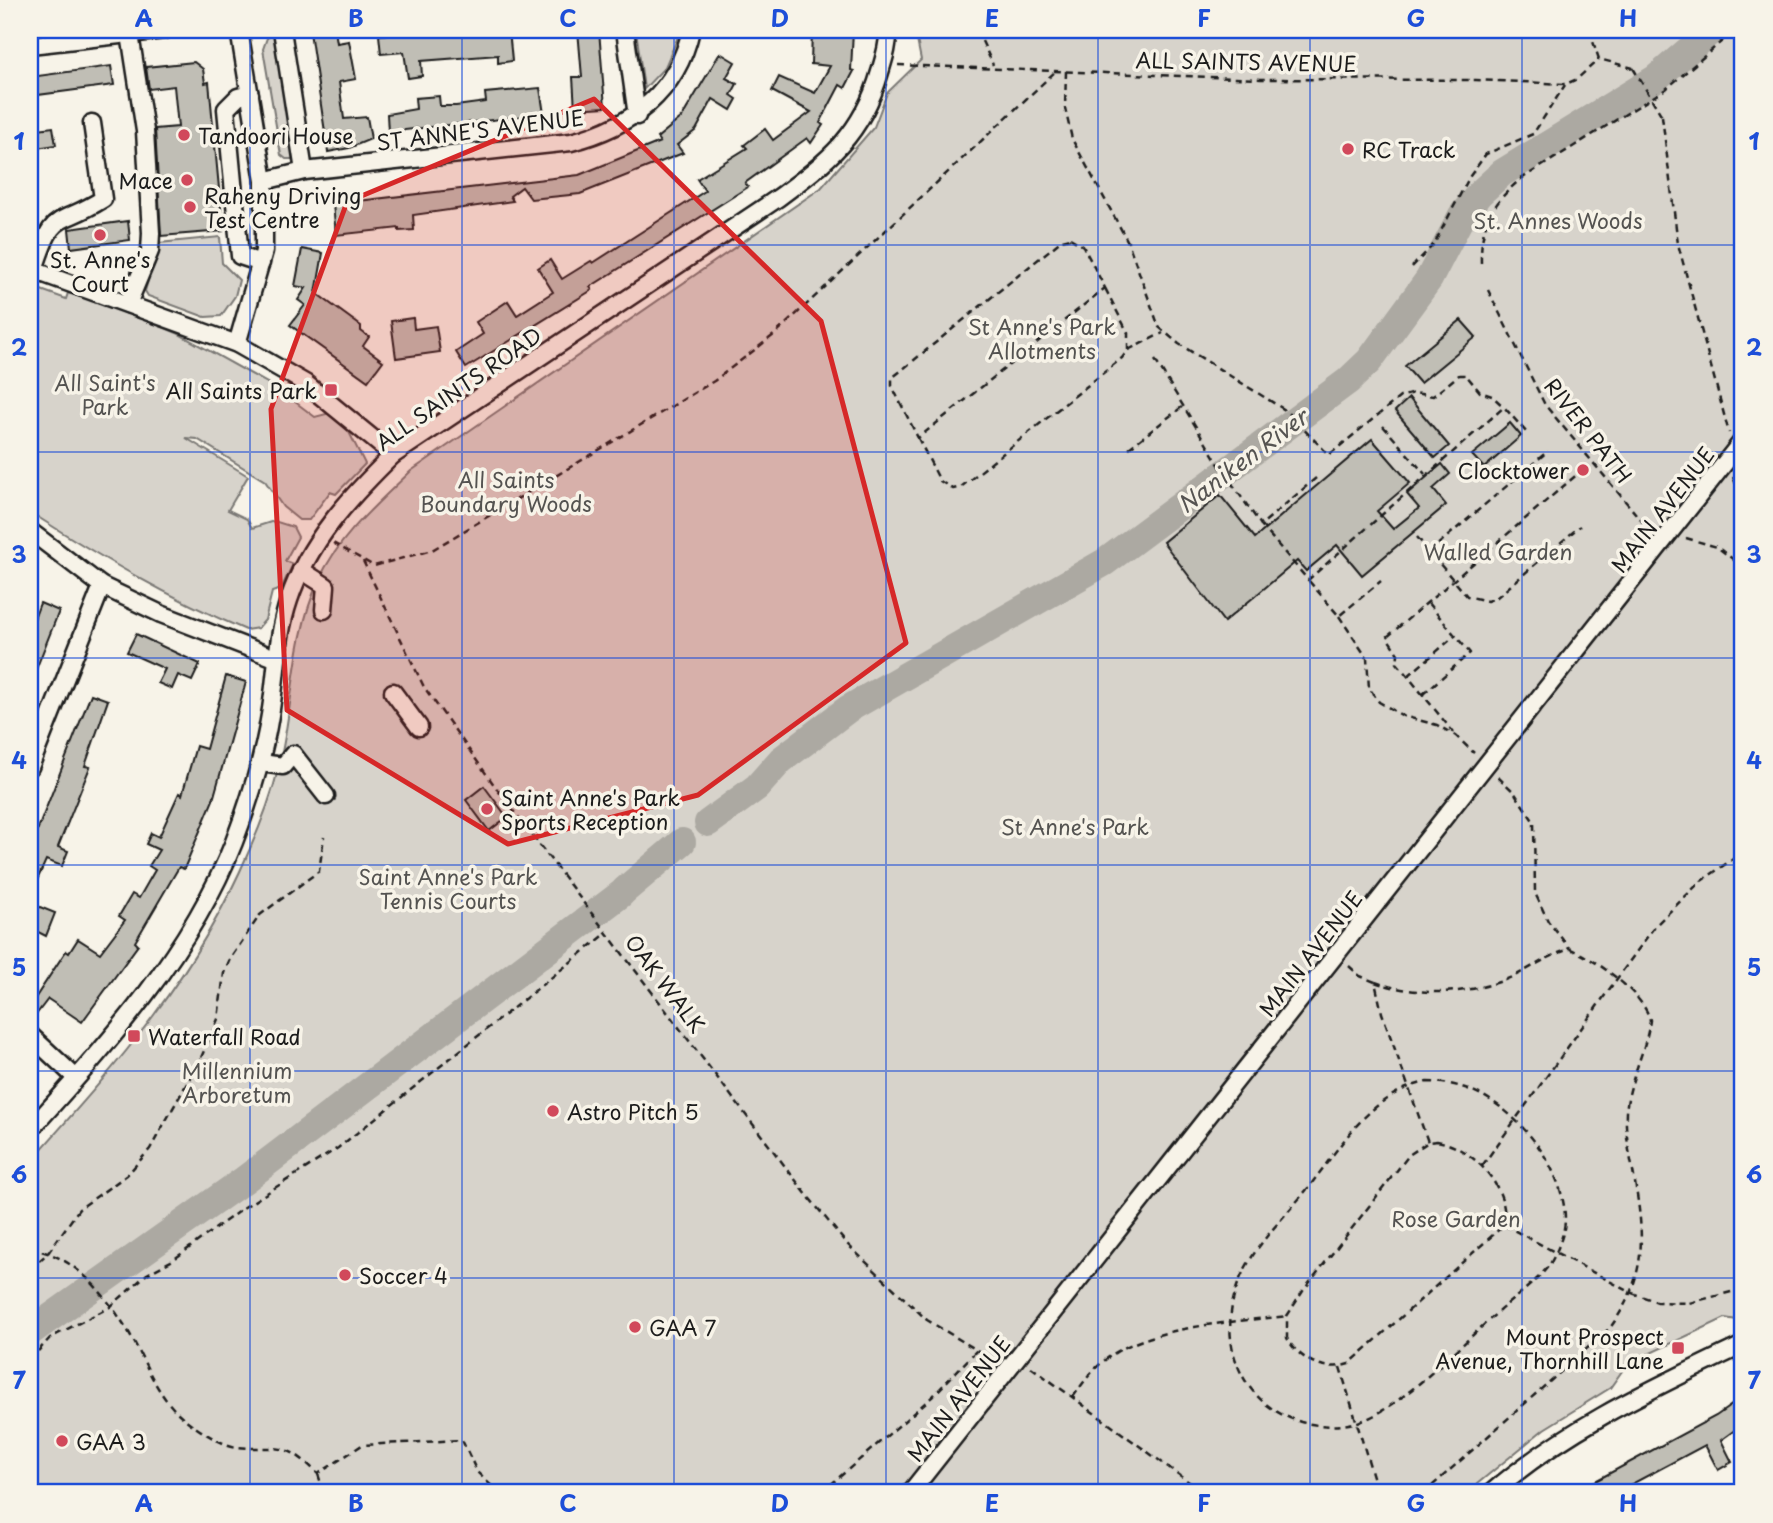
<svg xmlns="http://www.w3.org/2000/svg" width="1773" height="1523" font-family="'Playpen Sans',sans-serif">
	<rect width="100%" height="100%" fill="#f7f3e8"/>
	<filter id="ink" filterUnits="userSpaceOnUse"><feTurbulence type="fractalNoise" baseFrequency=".0143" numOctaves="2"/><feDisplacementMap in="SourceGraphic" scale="14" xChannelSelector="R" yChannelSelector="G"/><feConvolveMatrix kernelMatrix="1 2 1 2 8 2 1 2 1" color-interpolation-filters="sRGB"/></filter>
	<g filter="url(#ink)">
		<g fill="#d7d3cb" stroke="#7a7874" stroke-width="2">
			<polygon points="636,30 681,30 665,67 644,89"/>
			<path d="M 915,30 L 1743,30 L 1743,1321 L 1725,1318 L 1627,1364 L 1610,1388 L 1544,1429 L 1466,1493 L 30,1493 L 30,1162 C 119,1063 196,976 249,851 C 261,824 272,795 279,766 C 294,705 292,638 319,580 C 339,536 377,504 411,471 L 821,188 L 874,127 L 887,93 L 921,60 Z"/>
			<polygon points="274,33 276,35 294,159 286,159 281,155 263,49 267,38"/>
			<polygon points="220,237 222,263 239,280 235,296 221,316 205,317 148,296 145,291 159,243"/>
			<path d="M 30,286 L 66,299 L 68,293 L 117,308 L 177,333 L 278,389 L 315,417 L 330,413 L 348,430 L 365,464 L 336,494 L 330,492 L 309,520 L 299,520 L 283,507 L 265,481 L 197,439 L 186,438 L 248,476 L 228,510 L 247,519 L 252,528 L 274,521 L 293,527 L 298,537 L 285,561 L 293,564 L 281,589 L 272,592 L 265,620 L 258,628 L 246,630 C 169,598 100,557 30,512 Z"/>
		</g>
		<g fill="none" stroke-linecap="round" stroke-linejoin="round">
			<g stroke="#aca9a2" stroke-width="28">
				<polyline points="708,823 757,787 781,760 848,709 1105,562 1348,381 1369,361 1429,279 1462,215 1479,194 1502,173 1655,79 1712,30"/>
				<polyline points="625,890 682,842"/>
				<polyline points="30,1332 244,1180 621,894"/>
			</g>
		</g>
		<g fill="#c0beb5" stroke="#1c1c1c" stroke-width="2">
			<polygon points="335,30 337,43 349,41 356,79 339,82 344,119 367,117 371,139 349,148 328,152 310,32"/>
			<polygon points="425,30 509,30 512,61 498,63 498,55 421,61 422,76 408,78 404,52 381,54 379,35"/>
			<polygon points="578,30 599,30 605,107 575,109 573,77 582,77"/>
			<polygon points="812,30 853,30 851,70 854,71 845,88 840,85 820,123 823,125 811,143 807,138 745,183 748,187 590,287 592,290 466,368 456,352 483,334 476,322 508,301 517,315 553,292 538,268 550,260 562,279 591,261 593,263 705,191 697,179 747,148 744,145 765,129 773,140 811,112 772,91 779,77 815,93 830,66 811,64"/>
			<polygon points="720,53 735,62 726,78 737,84 731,95 737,99 731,110 713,99 696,130 677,145 683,153 580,194 531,199 522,187 510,196 513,201 413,215 414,230 399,231 399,228 336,235 333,204 579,175 660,142 657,138 682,117"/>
			<polygon points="194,62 203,69 205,83 209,82 223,231 161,236 155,129 178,127 174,86 149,89 146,67"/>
			<polygon points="111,66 114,85 30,96 30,77"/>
			<polygon points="540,88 544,114 388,132 387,114 416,109 415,98 439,96 440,106 456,106 486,102 485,93"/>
			<polygon points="53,127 56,145 30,149 30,130"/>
			<polygon points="128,221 130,240 71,248 69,229"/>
			<polygon points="302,249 323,253 316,293 361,326 361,331 369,337 363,346 383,361 368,381 290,325 305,305 298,300 306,288 295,286"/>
			<polygon points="413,318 414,329 436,326 440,352 396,358 391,321"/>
			<polygon points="1461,320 1476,337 1420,383 1405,366"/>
			<polygon points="1409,398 1449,446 1435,458 1395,411"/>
			<polygon points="1510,423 1521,436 1484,468 1472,455"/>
			<polygon points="1372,439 1410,483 1377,511 1393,529 1419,508 1407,494 1442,464 1450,474 1433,489 1446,505 1362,575 1337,545 1306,571 1297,561 1224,622 1163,542 1220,495 1255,538"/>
			<polygon points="40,603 59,611 31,682 30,630"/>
			<polygon points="136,634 200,664 192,681 178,675 172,689 158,683 165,669 127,652"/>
			<polygon points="226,676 246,682 213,800 184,869 179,867 135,942 138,945 82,1022 48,999 32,1020 30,1006 66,951 69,953 78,939 100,953 125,920 119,916 132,894 139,898 155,870 149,866 159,850 146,844 151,833 159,837 179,793 182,795 196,746 206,749"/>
			<polygon points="91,694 108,700 85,766 90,767 58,847 68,851 62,866 46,860 30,896 30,849"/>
			<polygon points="484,786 507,817 489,831 466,800"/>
			<polygon points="30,903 55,913 46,936 30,928"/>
			<polygon points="1743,1397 1743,1424 1721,1440 1732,1462 1718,1470 1705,1445 1615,1493 1573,1493 1716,1416"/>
		</g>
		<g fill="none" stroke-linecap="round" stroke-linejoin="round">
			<g stroke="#1c1c1c" stroke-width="21">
				<g id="minor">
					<polyline points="282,30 304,171"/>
					<polyline points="625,30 637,116"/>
					<polyline points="30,45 165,30"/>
					<polyline points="250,94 238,97 226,109 240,256 261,263"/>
					<path d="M 264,181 L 304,171 L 571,142 C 630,127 677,93 691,30"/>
					<polyline points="30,269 237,344 305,383 393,455"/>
					<path d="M 34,270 C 54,207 55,229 103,199 L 92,123"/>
					<polyline points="128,304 150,251 151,233 145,131 130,34"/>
					<polyline points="237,344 264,251 264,181 239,30"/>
					<polyline points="30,531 102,586 161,614 275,658"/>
					<polyline points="301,570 326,586 324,610"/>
					<polyline points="393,692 419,727"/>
					<polyline points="261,763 283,766 293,754 326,796"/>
					<polyline points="30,767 102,586"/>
					<polyline points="30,1035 75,1077"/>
					<path d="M 30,1130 C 108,1044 191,952 234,842 C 250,800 263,759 270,715 C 277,676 276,638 289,600 C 308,542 350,497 393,455 L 778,198 C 828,161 862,135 880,72 C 884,59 889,44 888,30"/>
					<polyline points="910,1493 1743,440"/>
					<path d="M 1491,1493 C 1566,1428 1654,1388 1743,1345"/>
				</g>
			</g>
			<g stroke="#1c1c1c" stroke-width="2.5" stroke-dasharray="7 5" stroke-linecap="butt">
				<polyline points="977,30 993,65"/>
				<polyline points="1589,30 1599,59 1633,68"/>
				<polyline points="898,65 1261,79 1476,80 1566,84 1577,79 1599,59"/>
				<polyline points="1066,71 1065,108 1072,139 1128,242 1159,327 1179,344 1285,410 1329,455 1400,397 1414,393 1433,396 1459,375 1466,375 1480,392 1492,396 1504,407"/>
				<polyline points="1662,116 1678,244 1729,433"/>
				<polygon points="1070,238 1083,246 1105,288 918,438 892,386 892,378 1062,240"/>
				<path d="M 1481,263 C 1480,225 1492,203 1521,179 L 1666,89 L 1735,30"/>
				<polyline points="1412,267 1434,244 1470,176 1486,154 1533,134 1565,85"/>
				<polyline points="1488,290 1545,405 1651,532"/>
				<polyline points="1128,350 1163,333"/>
				<polyline points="1155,360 1223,471 1261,525"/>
				<polyline points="1383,426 1425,474"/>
				<polyline points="1735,426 1743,415"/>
				<polyline points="918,438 940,481 953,489 961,487 1122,358 1128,350 1128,333 1105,288"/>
				<polyline points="1129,448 1183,406"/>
				<polyline points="1733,477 1743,500"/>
				<polyline points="1316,478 1261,525 1308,580 1504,407 1527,433"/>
				<polyline points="1417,537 1467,596 1487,601 1496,598 1580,526"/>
				<polyline points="1686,538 1717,547 1743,567"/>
				<polyline points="333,543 374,566 432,550 714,381 774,335 1057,70"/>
				<polyline points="1429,552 1548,451"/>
				<polyline points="363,561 424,687 502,796 807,1195 846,1243 927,1320 995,1361"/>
				<polyline points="1309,581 1339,616 1381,581"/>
				<polyline points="1339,616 1367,658 1369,688 1379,702 1403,716 1437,725 1456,736 1474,753"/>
				<polyline points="1408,676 1456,635"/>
				<polyline points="1423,694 1470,653 1427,602"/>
				<polyline points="1454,733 1397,663 1398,654 1387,637 1580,472"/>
				<polyline points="1498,777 1514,792 1534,822 1535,893 1548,921 1570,949"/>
				<polyline points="1349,966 1360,976 1375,982 1382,1013 1428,1142"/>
				<path d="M 1375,982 C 1417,997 1471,995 1512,977 C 1532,968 1549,955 1570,949 C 1594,958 1644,994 1650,1020 C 1646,1051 1629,1080 1626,1112 C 1625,1132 1629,1151 1633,1171 C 1644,1233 1649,1274 1610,1328 L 1424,1493"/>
				<path d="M 1427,1082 C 1467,1082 1498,1100 1524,1129 C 1545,1151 1565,1187 1565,1219 C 1565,1233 1557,1252 1550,1264 C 1537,1282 1516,1296 1499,1311 C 1465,1341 1412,1396 1373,1416 C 1352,1427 1324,1428 1301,1422 C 1232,1402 1213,1325 1246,1267 C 1261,1239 1288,1213 1308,1188 C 1342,1145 1370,1093 1427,1082 Z"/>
				<path d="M 1437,1141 C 1474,1148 1510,1188 1504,1225 L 1349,1364 C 1325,1372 1300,1361 1287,1338 L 1287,1316 L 1303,1291 L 1409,1155 L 1428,1142 Z"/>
				<polyline points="1482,1166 1655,926 1700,882 1743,852"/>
				<polyline points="1504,1225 1632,1293 1658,1302 1689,1303 1743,1289"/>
				<path d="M 30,1249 C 73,1254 103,1292 125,1326 C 143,1354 153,1390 178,1413 C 191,1425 219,1445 237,1447 C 279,1451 284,1439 318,1474 L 362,1445 L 462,1440 L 477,1472 L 499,1493"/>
				<polyline points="30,1269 48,1253 79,1209 127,1175 150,1149 200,1060 218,1019 224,973 230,959 260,915 319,871 324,837"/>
				<polyline points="30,1360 50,1338 110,1307 147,1274 173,1260 243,1208 338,1148 607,933"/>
				<polyline points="1031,1367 1204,1493"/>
				<polyline points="1340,1367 1378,1493"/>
				<path d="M 1073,1397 C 1083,1383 1092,1370 1105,1360 C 1146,1326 1235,1322 1287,1316"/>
				<polyline points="318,1474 324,1493"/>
				<polyline points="821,1493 933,1396 978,1349"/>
			</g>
			<use href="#minor" stroke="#f7f3e8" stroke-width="16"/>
			<polyline stroke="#1c1c1c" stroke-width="2.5" stroke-dasharray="7 5" stroke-linecap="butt" points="1633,68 1662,116"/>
		</g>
	</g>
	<path fill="#d62828" fill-opacity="0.2" stroke="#d62828" stroke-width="5" stroke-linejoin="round" d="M 594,99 L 821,321 L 906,643 L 698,795 L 508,844 L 287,710 L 271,409 L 347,202 Z"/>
	<path fill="none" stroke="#1d4ed8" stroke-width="2" stroke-opacity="0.55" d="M 250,30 L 250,1493M 462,30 L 462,1493M 674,30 L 674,1493M 886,30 L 886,1493M 1098,30 L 1098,1493M 1310,30 L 1310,1493M 1522,30 L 1522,1493M 30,245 L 1743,245M 30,452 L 1743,452M 30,658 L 1743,658M 30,865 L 1743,865M 30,1071 L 1743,1071M 30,1278 L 1743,1278"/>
	<g fill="#d1495b" stroke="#f7f3e8" stroke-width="2.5">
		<circle cx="184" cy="135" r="7"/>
		<circle cx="1348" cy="149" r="7"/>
		<circle cx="187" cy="180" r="7"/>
		<circle cx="190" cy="207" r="7"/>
		<circle cx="100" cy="235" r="7"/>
		<rect x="324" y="383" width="14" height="14" rx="3.5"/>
		<circle cx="1583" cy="470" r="7"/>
		<circle cx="487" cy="809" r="7"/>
		<rect x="127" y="1029" width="14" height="14" rx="3.5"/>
		<circle cx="553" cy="1111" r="7"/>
		<circle cx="345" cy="1275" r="7"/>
		<circle cx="635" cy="1327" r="7"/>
		<rect x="1671" y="1341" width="14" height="14" rx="3.5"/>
		<circle cx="62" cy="1441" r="7"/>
	</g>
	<g text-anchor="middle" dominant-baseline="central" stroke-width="7" stroke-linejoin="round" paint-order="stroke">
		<g font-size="21" fill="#1c1c1c" stroke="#f7f3e8">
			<text transform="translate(1246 61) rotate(1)">ALL SAINTS AVENUE</text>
			<text transform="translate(480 129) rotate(-7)">ST ANNE'S AVENUE</text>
			<text transform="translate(458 388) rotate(-35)">ALL SAINTS ROAD</text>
			<text transform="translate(1589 430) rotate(52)">RIVER PATH</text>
			<text transform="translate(1662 509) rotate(-52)">MAIN AVENUE</text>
			<text transform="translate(1310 953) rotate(-52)">MAIN AVENUE</text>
			<text transform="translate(666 983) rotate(53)">OAK WALK</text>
			<text transform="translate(958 1398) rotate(-52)">MAIN AVENUE</text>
		</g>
		<g font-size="21" fill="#1c1c1c" stroke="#f7f3e8" text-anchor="start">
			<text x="198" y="135">Tandoori House</text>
			<text x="1362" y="149">RC Track</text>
			<text x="173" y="180" text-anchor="end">Mace</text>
			<text x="204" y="195">Raheny Driving<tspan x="204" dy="24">Test Centre</tspan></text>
			<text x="100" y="259" text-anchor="middle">St. Anne's<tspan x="100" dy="24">Court</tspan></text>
			<text x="317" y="390" text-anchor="end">All Saints Park</text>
			<text x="1569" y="470" text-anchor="end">Clocktower</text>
			<text x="501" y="797">Saint Anne's Park<tspan x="501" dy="24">Sports Reception</tspan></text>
			<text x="148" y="1036">Waterfall Road</text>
			<text x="567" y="1111">Astro Pitch 5</text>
			<text x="359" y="1275">Soccer 4</text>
			<text x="649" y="1327">GAA 7</text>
			<text x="1664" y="1336" text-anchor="end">Mount Prospect<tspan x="1664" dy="24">Avenue, Thornhill Lane</tspan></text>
			<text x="76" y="1441">GAA 3</text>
		</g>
		<g font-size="21" fill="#545351" stroke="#f7f3e8">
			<text x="1558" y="220">St. Annes Woods</text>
			<text x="1042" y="326">St Anne's Park<tspan x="1042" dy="24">Allotments</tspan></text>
			<text x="105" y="382">All Saint's<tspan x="105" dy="24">Park</tspan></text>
			<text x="506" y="479">All Saints<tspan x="506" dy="24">Boundary Woods</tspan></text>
			<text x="1498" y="551">Walled Garden</text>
			<text x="1075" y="826">St Anne's Park</text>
			<text x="448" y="876">Saint Anne's Park<tspan x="448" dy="24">Tennis Courts</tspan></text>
			<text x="237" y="1070">Millennium<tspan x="237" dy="24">Arboretum</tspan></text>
			<text x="1456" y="1218">Rose Garden</text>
		</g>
		<g font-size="23" font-style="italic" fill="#565452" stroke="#f7f3e8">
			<text transform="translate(1242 460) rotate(-37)">Naniken River</text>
		</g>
	</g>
	<rect width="1773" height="1523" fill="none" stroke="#f7f3e8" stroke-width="77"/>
	<rect x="38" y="38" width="1696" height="1446" fill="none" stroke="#1d4ed8" stroke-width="2.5"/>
	<g font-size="23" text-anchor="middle" font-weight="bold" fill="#1d4ed8">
		<text x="144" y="27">A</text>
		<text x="356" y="27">B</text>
		<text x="568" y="27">C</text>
		<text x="780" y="27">D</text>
		<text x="992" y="27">E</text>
		<text x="1204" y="27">F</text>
		<text x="1416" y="27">G</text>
		<text x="1628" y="27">H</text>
		<text x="19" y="150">1</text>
		<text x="1754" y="150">1</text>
		<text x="19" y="356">2</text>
		<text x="1754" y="356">2</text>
		<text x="19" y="563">3</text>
		<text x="1754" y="563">3</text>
		<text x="19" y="769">4</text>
		<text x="1754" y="769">4</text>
		<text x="19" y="976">5</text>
		<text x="1754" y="976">5</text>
		<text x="19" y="1183">6</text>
		<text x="1754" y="1183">6</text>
		<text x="19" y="1389">7</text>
		<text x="1754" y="1389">7</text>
		<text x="144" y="1512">A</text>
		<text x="356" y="1512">B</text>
		<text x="568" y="1512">C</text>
		<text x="780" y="1512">D</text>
		<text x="992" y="1512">E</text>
		<text x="1204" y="1512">F</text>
		<text x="1416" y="1512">G</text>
		<text x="1628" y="1512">H</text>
	</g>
</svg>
